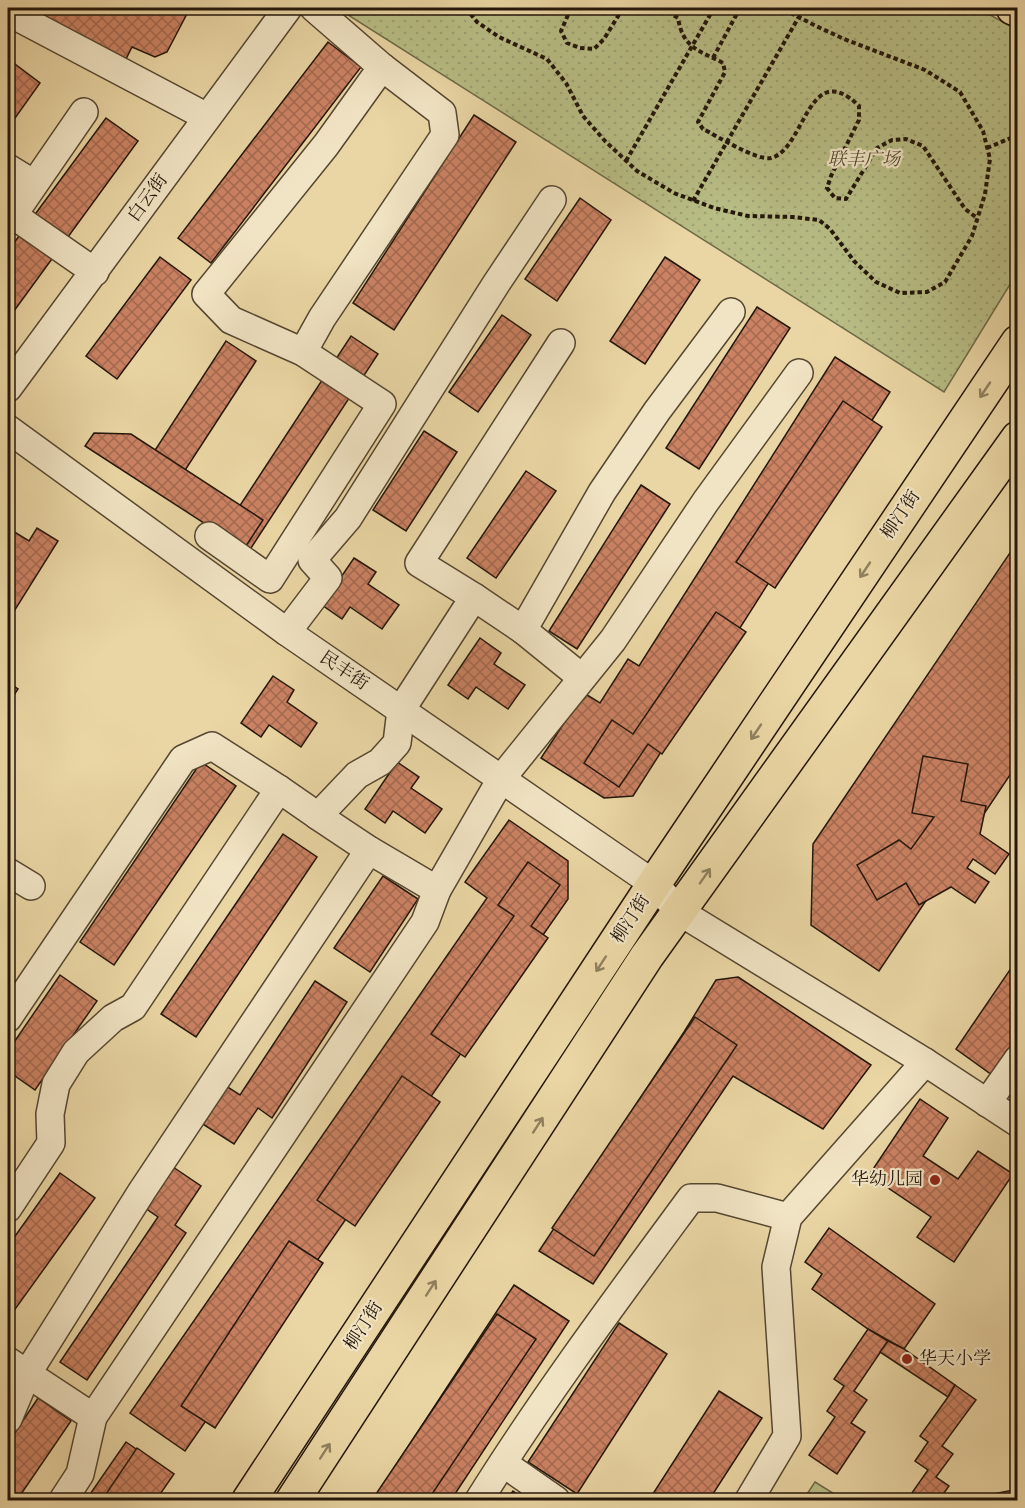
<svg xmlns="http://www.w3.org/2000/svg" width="1025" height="1508" font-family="'Old Standard TT','Noto Serif SC',serif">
	<defs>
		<pattern id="green-dots" width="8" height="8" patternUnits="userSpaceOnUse" patternTransform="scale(1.5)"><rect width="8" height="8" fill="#b8bd85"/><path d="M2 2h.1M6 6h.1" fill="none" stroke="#9ea272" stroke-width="1.8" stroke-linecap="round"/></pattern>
		<pattern id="building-cross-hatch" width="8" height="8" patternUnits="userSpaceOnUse" patternTransform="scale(1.5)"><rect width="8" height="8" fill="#cb8263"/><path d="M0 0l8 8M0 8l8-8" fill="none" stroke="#a46950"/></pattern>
	</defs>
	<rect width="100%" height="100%" fill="#ead6a4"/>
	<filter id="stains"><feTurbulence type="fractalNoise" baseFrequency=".00333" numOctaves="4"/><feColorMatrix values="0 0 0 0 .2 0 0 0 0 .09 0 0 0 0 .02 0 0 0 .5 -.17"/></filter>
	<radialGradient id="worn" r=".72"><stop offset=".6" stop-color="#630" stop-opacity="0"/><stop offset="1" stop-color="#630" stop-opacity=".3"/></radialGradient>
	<polygon fill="url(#green-dots)" stroke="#6e6a48" stroke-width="1.5" points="337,8 978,8 1017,30 1017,273 944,392"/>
	<polygon fill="#b8bd85" stroke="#6e6a48" stroke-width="1.5" points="815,1482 844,1500 803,1500"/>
	<g fill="url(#building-cross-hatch)" stroke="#23160b" stroke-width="1.5">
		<polygon points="26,8 190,8 167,52 155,57 132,47 124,63"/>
		<polygon points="328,42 361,67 211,263 178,238"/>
		<polygon points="11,61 40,83 8,128 8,65"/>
		<polygon points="474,115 516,142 394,330 353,303"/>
		<polygon points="106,118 138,141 11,315 8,312 8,251"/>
		<polygon points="580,198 611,220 557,301 525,279"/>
		<polygon points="160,257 191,280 117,379 86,356"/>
		<polygon points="665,257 700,280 645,364 610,341"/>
		<polygon points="757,307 790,328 699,469 666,448"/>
		<polygon points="502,315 531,335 478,412 449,392"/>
		<polygon points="351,336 378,354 247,554 220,536"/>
		<polygon points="226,341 256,361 167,498 137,478"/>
		<polygon points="835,357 890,392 633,796 604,798 541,758 584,693 600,703 628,659 639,666"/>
		<polygon points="843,401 882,427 775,588 736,562"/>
		<polygon points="424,431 457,452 406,531 373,510"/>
		<polygon points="94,433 131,434 263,520 244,549 85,446"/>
		<polygon points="526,471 556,491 496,578 467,558"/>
		<polygon points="641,485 670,504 577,649 549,631"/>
		<polygon points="8,528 29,541 37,528 58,541 8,621"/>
		<polygon points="1018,541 1018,763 879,971 811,925 813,844"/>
		<polygon points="354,558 376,572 368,584 399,605 382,629 350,607 342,619 322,605"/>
		<polygon points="716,612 746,632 662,754 648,744 619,787 584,763 612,720 633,734"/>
		<polygon points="480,638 501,653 494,664 525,685 508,709 476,687 468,699 448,685"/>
		<polygon points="273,676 294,690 287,702 317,723 301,747 269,725 261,737 241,723"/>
		<polygon points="8,682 18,689 8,704"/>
		<polygon points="923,756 968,764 961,801 986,806 980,834 1009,854 995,874 973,859 967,868 989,882 975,903 951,887 919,905 906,883 877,900 857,865 899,840 911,849 934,817 912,813"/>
		<polygon points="201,762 236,786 114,965 80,942"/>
		<polygon points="397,762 419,777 411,788 442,809 425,833 393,811 385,823 365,809"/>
		<polygon points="509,820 568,861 568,899 185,1451 130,1413 487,898 465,882"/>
		<polygon points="283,834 317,857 196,1037 161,1014"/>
		<polygon points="528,862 560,885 531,926 548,938 465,1057 431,1034 514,916 498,905"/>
		<polygon points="383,876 418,899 370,972 334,948"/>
		<polygon points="1018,958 1018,1038 992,1075 956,1049"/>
		<polygon points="60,975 97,1001 35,1090 8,1071 8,1051"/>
		<polygon points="738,977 871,1065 823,1129 733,1076 593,1284 539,1251 684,1032 716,980"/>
		<polygon points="315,981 347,1002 272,1118 258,1108 234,1144 198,1121 223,1084 240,1095"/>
		<polygon points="695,1017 737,1045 594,1256 552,1228"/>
		<polygon points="402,1076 440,1102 355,1226 317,1200"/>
		<polygon points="920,1099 948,1118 923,1156 958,1179 978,1151 1013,1174 954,1262 917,1237 931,1217 869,1175"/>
		<polygon points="173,1167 201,1186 175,1225 186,1233 87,1380 60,1362 158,1217 145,1208"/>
		<polygon points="60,1173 95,1198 8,1319 8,1246"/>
		<polygon points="829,1228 935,1304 904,1349 868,1329 812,1289 822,1274 805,1262"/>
		<polygon points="289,1241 323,1263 215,1428 181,1406"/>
		<polygon points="514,1285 569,1321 451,1500 373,1500"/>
		<polygon points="497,1314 536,1339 428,1500 372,1500"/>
		<polygon points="619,1323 667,1354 577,1494 528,1462"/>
		<polygon points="868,1329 888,1341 854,1391 867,1400 851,1423 865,1432 837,1474 809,1455 835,1417 827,1411 844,1386 834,1379"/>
		<polygon points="888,1341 904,1349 955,1385 948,1397 880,1352"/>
		<polygon points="955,1385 976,1400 942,1446 953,1454 936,1477 949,1486 939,1500 907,1500 928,1470 915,1461 928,1442 920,1436 948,1397"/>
		<polygon points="719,1391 762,1418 709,1500 649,1500"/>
		<polygon points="38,1398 71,1421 17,1500 8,1500 8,1443"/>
		<polygon points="126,1442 168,1471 149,1500 86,1500"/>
		<polygon points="137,1448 174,1474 156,1500 102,1500"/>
		<polygon points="1018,1489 1018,1500 973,1500 973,1498"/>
		<polygon points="513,1491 526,1500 506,1500"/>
	</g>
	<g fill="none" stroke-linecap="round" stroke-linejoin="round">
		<g stroke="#554631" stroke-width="30">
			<g id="minor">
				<polyline points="8,12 207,117"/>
				<polyline points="84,112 13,215 95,272"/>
				<polyline points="8,168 34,184"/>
				<polyline points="303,352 322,318 445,135 442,113 382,67"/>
				<polyline points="8,388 288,8"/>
				<polyline points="8,429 287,632 654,884 680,912 925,1062 1018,1123"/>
				<polyline points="209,536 270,579 382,404 303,352 231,320 206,294 326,145 382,67 314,8"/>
				<polyline points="474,597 523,630"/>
				<polyline points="287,632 328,578 312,560 348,518 496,284 552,200"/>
				<polyline points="581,677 523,630 602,492 657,411 731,312"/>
				<polyline points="318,816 369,850 437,890"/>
				<polyline points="8,872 31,886"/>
				<polyline points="8,1018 183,759 212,746 279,789"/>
				<polyline points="987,1103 1018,1059"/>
				<polyline points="8,1208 51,1143 50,1114 56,1084 76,1052 113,1018 133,1007 279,789 318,816 357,775 380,762 397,743 401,710 474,597 419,563 561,343"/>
				<polyline points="8,1361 93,1417"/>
				<polyline points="8,1419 27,1374 142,1191 369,850"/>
				<polyline points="503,1463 556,1500"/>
				<polyline points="63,1500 80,1474 93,1417 425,922 437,890 501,779 613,640 706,501 799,373"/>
				<path d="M 479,1500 C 544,1396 618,1297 691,1198 L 717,1198 L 788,1217"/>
				<polyline points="749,1500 787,1436 776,1267 788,1217 925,1062"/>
			</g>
		</g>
		<g stroke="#23160b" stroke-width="36">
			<g id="major">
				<polyline points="1013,8 1018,10"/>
				<polyline points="249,1500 654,884 1018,342"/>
				<polyline points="293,1500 647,956 1018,438"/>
			</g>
		</g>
		<g stroke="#23160b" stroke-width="4" stroke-dasharray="4.5 3" stroke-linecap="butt">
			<polyline points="466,8 477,22 499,37 547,59 566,83 583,116 605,141 637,171 674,193 714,208 748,216 793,217 819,220 830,229 854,261 876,282 900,293 927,292 945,282 972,236 985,194 990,159 983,131 960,92 925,70 844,39 816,26 781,8"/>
			<polyline points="571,8 561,31 567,43 580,48 594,49 604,39 623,8"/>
			<polyline points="805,8 813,12"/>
			<polyline points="713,58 740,8"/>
			<polyline points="987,148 1018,135"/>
			<polyline points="626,161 714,8"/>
			<polyline points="953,191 965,209 977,218"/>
			<polyline points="693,201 804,8"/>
		</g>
		<use href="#minor" stroke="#f1e4c4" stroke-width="27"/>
		<use href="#major" stroke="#ead6a4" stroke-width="33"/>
		<path stroke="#23160b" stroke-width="4" stroke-dasharray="4.5 3" stroke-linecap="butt" d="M 661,8 L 678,18 C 683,48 698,50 723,63 L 725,72 L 698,122 L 703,129 C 717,136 757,161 771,158 C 805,150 808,56 859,106 L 859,120 L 831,176 L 827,188 L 835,198 L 846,199 L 877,148 L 892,140 L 906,139 L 923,146 L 953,191"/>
	</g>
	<defs><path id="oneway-shaft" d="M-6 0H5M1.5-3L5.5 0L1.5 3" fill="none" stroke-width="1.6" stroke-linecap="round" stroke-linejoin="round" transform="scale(1.5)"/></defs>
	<g stroke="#90805f">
		<use href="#oneway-shaft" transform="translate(985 390) rotate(124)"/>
		<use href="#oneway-shaft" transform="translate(865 570) rotate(124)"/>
		<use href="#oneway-shaft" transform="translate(756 732) rotate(124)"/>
		<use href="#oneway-shaft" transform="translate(705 876) rotate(-55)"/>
		<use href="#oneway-shaft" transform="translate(601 964) rotate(123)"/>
		<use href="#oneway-shaft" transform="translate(538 1125) rotate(-57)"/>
		<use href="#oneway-shaft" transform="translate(431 1288) rotate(-57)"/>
		<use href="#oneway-shaft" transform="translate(325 1451) rotate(-57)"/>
	</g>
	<g fill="#8f2418" stroke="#f1e4c4" stroke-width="2">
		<circle cx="935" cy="1180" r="6"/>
		<circle cx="907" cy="1359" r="6"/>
	</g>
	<g text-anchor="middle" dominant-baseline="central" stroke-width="4.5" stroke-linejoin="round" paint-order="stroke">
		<g font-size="18" font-style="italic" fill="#504830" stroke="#f1e4c4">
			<text x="864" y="160">联丰广场</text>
		</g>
		<g font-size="18" fill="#23160b" stroke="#f1e4c4">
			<text transform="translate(148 198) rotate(-54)">白云街</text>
			<text transform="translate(901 515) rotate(-56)">柳汀街</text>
			<text transform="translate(344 671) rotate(34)">民丰街</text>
			<text transform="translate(631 919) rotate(-57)">柳汀街</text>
			<text transform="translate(364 1326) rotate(-57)">柳汀街</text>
		</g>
		<g font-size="18" fill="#23160b" stroke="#f1e4c4" text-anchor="end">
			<text x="923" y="1180">华幼儿园</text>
			<text x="919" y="1359" text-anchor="start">华天小学</text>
		</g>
	</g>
	<rect width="1025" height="1508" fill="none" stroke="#ead6a4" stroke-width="30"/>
	<rect x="9" y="9" width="1007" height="1490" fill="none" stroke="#23160b" stroke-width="3"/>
	<rect x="15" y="15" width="995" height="1478" fill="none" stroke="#23160b" stroke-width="1.5"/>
	<rect width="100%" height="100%" filter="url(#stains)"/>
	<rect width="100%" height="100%" fill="url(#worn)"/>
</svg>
